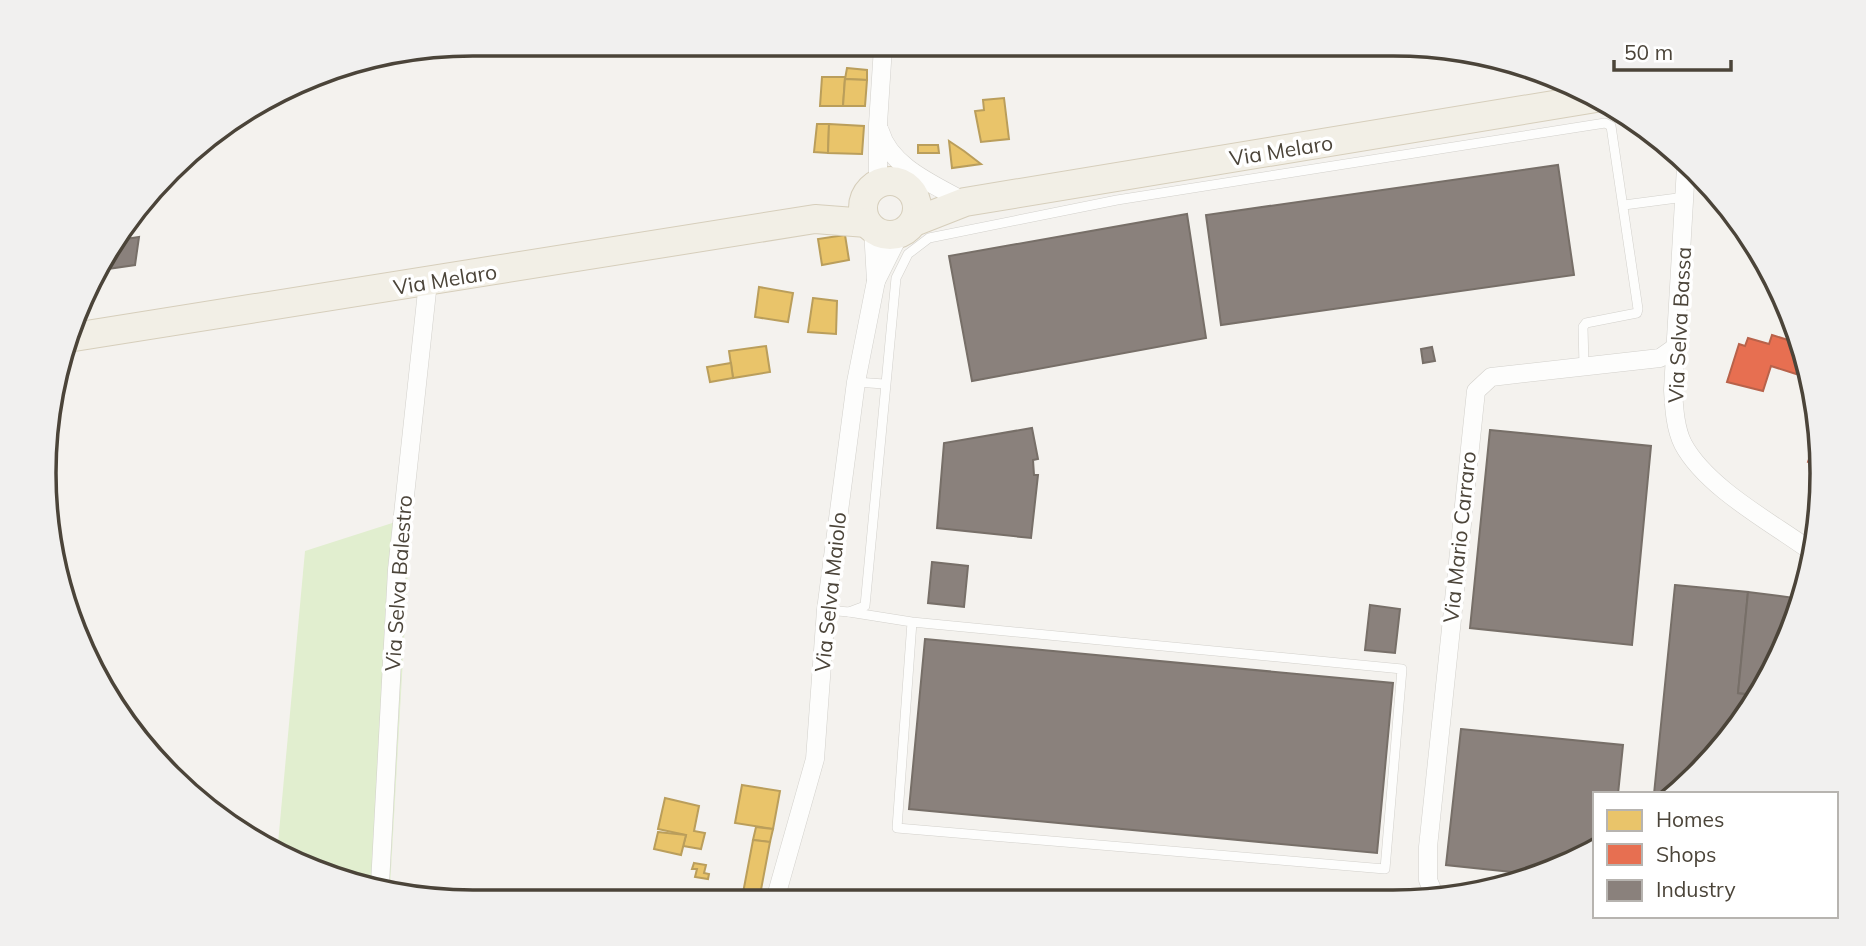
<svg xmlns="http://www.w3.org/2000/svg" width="1866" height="946" font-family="Mulish,sans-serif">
	<rect width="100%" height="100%" fill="#f4f2ee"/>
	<polygon fill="#e1eecf" points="411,517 390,887 284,858 277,854 305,551"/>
	<g fill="#e9c46a" stroke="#ba9e5b" stroke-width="2">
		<polygon points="847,68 867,70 867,80 845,79"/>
		<polygon points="822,77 845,77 843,106 820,106"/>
		<polygon points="845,79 867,80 865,106 843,106"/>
		<polygon points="1004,98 1009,139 981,142 975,111 984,110 983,100"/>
		<polygon points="817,124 829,124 828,153 814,152"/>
		<polygon points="829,124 864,126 862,154 828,153"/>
		<polygon points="949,141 964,151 981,164 952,168"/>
		<polygon points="918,145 938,145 939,153 918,153"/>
		<polygon points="845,235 849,260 822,265 818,239"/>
		<polygon points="759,287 793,293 788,322 755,317"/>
		<polygon points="813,298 837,301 836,334 808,332"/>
		<polygon points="766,346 770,372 733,378 729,351"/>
		<polygon points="731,363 733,378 710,382 707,367"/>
		<polygon points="742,785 780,791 773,829 735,823"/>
		<polygon points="665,798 699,806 694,831 705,833 701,849 683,846 686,835 658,829"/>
		<polygon points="756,827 773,829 770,842 753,840"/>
		<polygon points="658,832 686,835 681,855 654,849"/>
		<polygon points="753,840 770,842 760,895 743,893"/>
		<polygon points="694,863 706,865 704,873 709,874 708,879 695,877 697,869 692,869"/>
		<polygon points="743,893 760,895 759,900 742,901"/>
	</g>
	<g fill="#e76f51" stroke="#b8624a" stroke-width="2">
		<polygon points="1772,335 1801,344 1802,355 1796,374 1771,366 1763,391 1727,382 1739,344 1745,346 1748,338 1769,344"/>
		<polygon points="1814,446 1817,465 1808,462"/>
	</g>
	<g fill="#8a817c" stroke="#776f68" stroke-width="2">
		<polygon points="1558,165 1574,275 1221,325 1206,215"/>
		<polygon points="1187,214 1206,338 972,381 949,256"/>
		<polygon points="139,237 135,265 101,270 113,241"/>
		<polygon points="1432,347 1435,361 1423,363 1421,349"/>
		<polygon points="1032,428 1038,459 1033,460 1034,475 1038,475 1031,538 937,528 944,443"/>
		<polygon points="1490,430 1651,446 1632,645 1470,628"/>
		<polygon points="932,562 968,566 964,607 928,603"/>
		<polygon points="1675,585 1748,592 1738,693 1756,695 1716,756 1673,794 1654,794"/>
		<polygon points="1748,592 1795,598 1778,662 1756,695 1738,693"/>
		<polygon points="1370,605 1400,609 1395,653 1365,650"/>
		<polygon points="925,639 1393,683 1377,853 909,809"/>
		<polygon points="1461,729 1623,745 1618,794 1595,794 1595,848 1541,875 1446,865"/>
	</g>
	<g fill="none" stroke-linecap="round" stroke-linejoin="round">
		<g stroke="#d2d0cb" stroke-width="10">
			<g id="service">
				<polyline points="1624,205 1685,197"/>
				<polyline points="856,382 884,384"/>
				<polyline points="826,610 849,612 865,606 896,278 908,254 929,238 1117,200 1605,123 1611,126 1638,309 1637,313 1586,323 1583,327 1584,366"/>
				<polyline points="849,612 912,622 1402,669 1385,869 897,828 912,622"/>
			</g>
		</g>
		<g stroke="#d2d0cb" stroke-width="19">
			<g id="minor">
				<path d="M 880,131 C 890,167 935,185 965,202"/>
				<path d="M 1686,167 L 1673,390 C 1674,407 1675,428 1683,444 C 1706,487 1769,521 1808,549"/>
				<polyline points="878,183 878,124 883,47"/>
				<polyline points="876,281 900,233"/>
				<polyline points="380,884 397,570 428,282"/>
				<polyline points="1436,899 1428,880 1428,847 1476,391 1491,377 1660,358 1677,346 1678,340"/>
				<polyline points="775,900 815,759 826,610 856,382 876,281 873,229"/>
			</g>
		</g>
		<g stroke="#d6cebb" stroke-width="30">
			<g id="primary">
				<circle cx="890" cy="208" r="27"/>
				<polyline points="914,222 965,202 1596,98"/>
				<polyline points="74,337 815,219 867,223"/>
			</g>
		</g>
		<use href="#service" stroke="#fdfdfc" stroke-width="9"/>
		<use href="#minor" stroke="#fdfdfc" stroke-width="18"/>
		<use href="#primary" stroke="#f2efe6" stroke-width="28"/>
	</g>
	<g text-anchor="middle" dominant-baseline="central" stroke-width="7" stroke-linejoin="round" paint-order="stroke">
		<g font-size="21" fill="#4b4439" stroke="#fff">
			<text transform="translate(1281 150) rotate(-9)">Via Melaro</text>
			<text transform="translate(445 279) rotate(-9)">Via Melaro</text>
			<text transform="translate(1679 325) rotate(-87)">Via Selva Bassa</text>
			<text transform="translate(1459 537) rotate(-84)">Via Mario Carraro</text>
			<text transform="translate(398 583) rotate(-86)">Via Selva Balestro</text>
			<text transform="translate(830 592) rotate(-84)">Via Selva Maiolo</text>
		</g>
	</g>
	<path d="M0 0H1866V946H0ZM473 56H1393A417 417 0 0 1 1810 473V473A417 417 0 0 1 1393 890H473A417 417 0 0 1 56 473V473A417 417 0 0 1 473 56Z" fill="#f1f0ef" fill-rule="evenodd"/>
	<path fill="none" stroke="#4b4439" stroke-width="3.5" d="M473 56H1393A417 417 0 0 1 1810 473V473A417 417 0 0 1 1393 890H473A417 417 0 0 1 56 473V473A417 417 0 0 1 473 56Z"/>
	<rect x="1593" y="792" width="245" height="126" fill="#ffffff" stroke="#b7b4b0" stroke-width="2"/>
	<rect x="1607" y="810" width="35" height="21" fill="#e9c46a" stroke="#b7b4b0" stroke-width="2"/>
	<text x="1656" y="827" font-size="21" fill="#4b4439">Homes</text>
	<rect x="1607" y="844" width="35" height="21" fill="#e76f51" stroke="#b7b4b0" stroke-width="2"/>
	<text x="1656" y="862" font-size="21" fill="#4b4439">Shops</text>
	<rect x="1607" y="880" width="35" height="21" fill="#8a817c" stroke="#b7b4b0" stroke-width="2"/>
	<text x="1656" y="897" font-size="21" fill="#4b4439">Industry</text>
	<path d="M1614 60v10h117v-10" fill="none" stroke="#4b4439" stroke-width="3.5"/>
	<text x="1624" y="60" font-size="21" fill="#4b4439" stroke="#ffffff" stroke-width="5" paint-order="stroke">50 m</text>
</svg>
